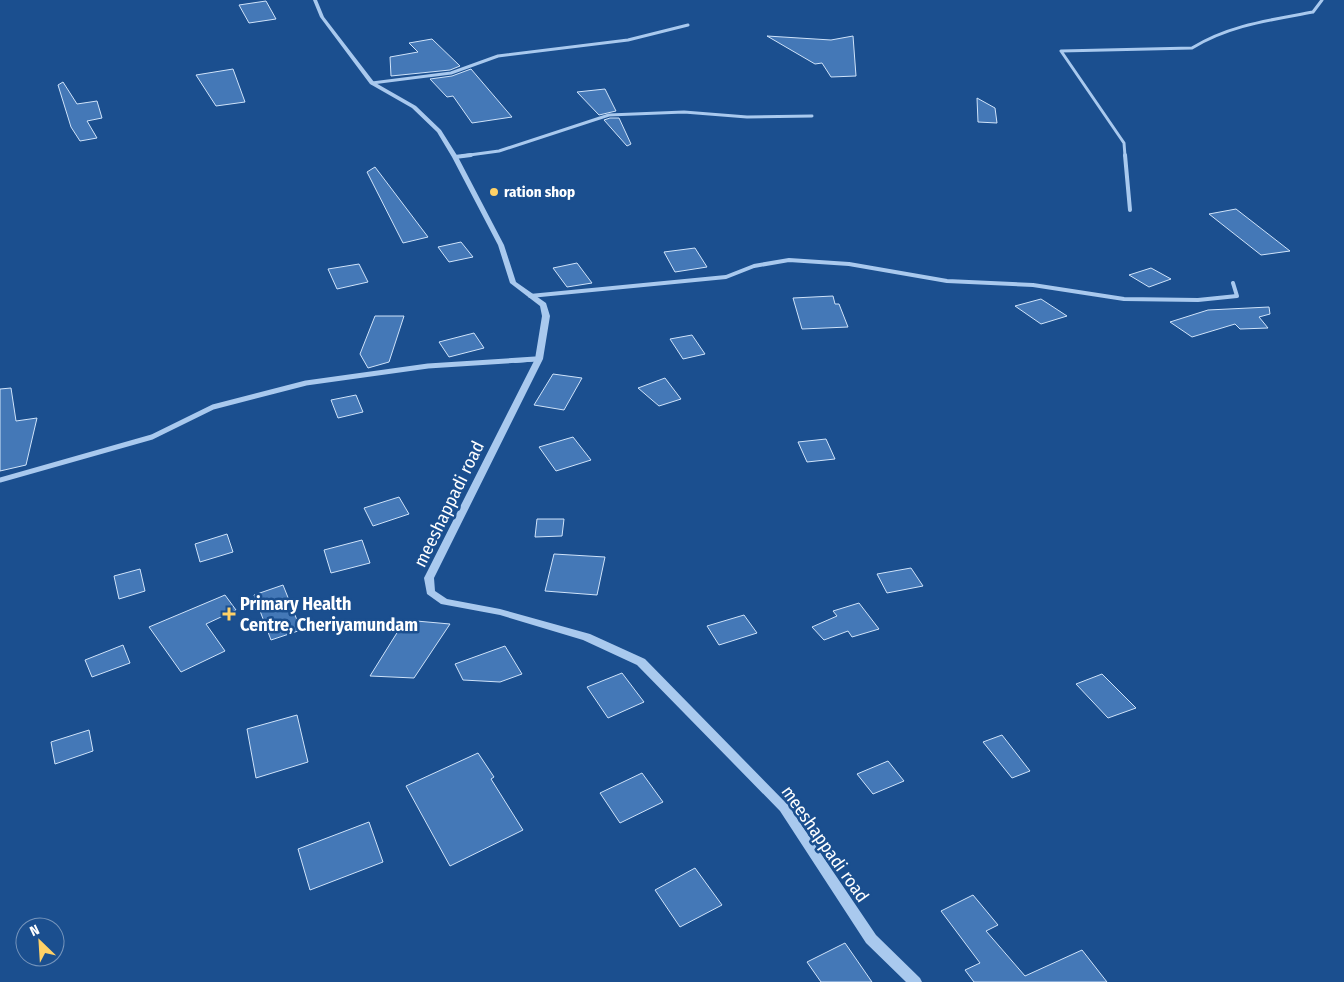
<svg xmlns="http://www.w3.org/2000/svg" width="1344" height="982" font-family="'Fira Sans Condensed',sans-serif">
	<rect width="100%" height="100%" fill="#1b4f8f"/>
	<g fill="#4478b7" stroke="#cfe3fa">
		<polygon points="266,1 276,19 249,23 239,5"/>
		<polygon points="767,36 831,40 853,36 856,76 831,77 822,63 815,64"/>
		<polygon points="432,39 460,66 450,70 391,76 390,57 418,52 409,43"/>
		<polygon points="233,69 245,102 216,106 196,75"/>
		<polygon points="471,69 512,117 472,123 453,96 447,97 430,79 452,76"/>
		<polygon points="63,82 77,104 97,101 102,118 87,121 97,138 80,141 71,127 58,85"/>
		<polygon points="605,89 616,111 599,115 577,92"/>
		<polygon points="977,98 995,108 997,123 978,122"/>
		<polygon points="610,118 619,118 631,144 627,146 604,120"/>
		<polygon points="375,167 428,237 403,243 367,172"/>
		<polygon points="1236,209 1290,251 1261,255 1209,214"/>
		<polygon points="461,242 473,257 449,262 438,247"/>
		<polygon points="695,248 707,267 675,272 664,252"/>
		<polygon points="577,263 592,283 567,287 553,268"/>
		<polygon points="359,264 368,282 337,289 328,269"/>
		<polygon points="1151,268 1171,279 1149,287 1129,275"/>
		<polygon points="833,296 835,304 839,304 848,327 802,329 793,298"/>
		<polygon points="1041,299 1067,316 1041,324 1015,306"/>
		<polygon points="1269,307 1270,314 1259,317 1268,328 1240,329 1235,324 1192,337 1170,322 1208,310"/>
		<polygon points="375,316 404,316 389,362 368,368 360,354"/>
		<polygon points="474,333 484,348 449,357 439,342"/>
		<polygon points="692,335 705,354 683,359 670,339"/>
		<polygon points="553,374 582,378 564,410 534,405"/>
		<polygon points="665,378 681,399 659,406 638,388"/>
		<polygon points="11,388 16,421 37,418 26,465 0,471 0,389"/>
		<polygon points="356,395 363,412 338,418 331,400"/>
		<polygon points="573,437 591,460 556,471 539,447"/>
		<polygon points="826,439 835,459 807,462 798,442"/>
		<polygon points="399,497 409,514 373,526 364,508"/>
		<polygon points="537,519 564,519 562,536 535,537"/>
		<polygon points="227,534 233,552 200,562 195,544"/>
		<polygon points="362,540 370,563 331,573 324,550"/>
		<polygon points="554,554 605,557 597,595 545,591"/>
		<polygon points="911,568 923,586 887,593 877,574"/>
		<polygon points="140,569 145,591 119,599 114,576"/>
		<polygon points="283,585 301,630 271,640 254,595"/>
		<polygon points="225,595 236,610 206,624 225,651 181,672 149,627"/>
		<polygon points="859,603 879,629 852,637 848,631 824,640 812,627 837,616 833,611"/>
		<polygon points="744,615 757,633 719,645 707,626"/>
		<polygon points="405,620 450,624 414,678 370,676"/>
		<polygon points="123,645 130,663 92,677 85,660"/>
		<polygon points="505,646 522,674 500,682 463,680 455,664"/>
		<polygon points="622,673 644,702 608,718 587,687"/>
		<polygon points="1102,674 1136,708 1108,718 1076,684"/>
		<polygon points="297,715 308,762 256,778 247,729"/>
		<polygon points="89,730 93,751 55,764 51,742"/>
		<polygon points="1002,735 1030,771 1012,778 983,742"/>
		<polygon points="478,753 494,777 491,779 523,830 450,866 406,786"/>
		<polygon points="888,761 904,781 873,794 857,774"/>
		<polygon points="642,773 663,802 620,823 600,793"/>
		<polygon points="369,822 383,862 310,890 298,849"/>
		<polygon points="695,868 722,905 680,927 655,890"/>
		<polygon points="973,895 998,925 986,931 1025,976 1082,950 1107,982 974,982 965,970 980,963 941,911"/>
		<polygon points="845,943 872,982 821,982 807,962"/>
	</g>
	<g fill="none" stroke-linecap="round" stroke-linejoin="round">
		<g stroke="#a9c9ee" stroke-width="3">
			<polyline points="372,83 451,73 498,56 628,40 688,25"/>
			<polyline points="462,156 499,151 609,115 684,112 747,117 812,116"/>
			<path d="M 1125,156 L 1124,143 L 1061,51 L 1192,48 C 1229,25 1271,20 1313,12 L 1322,0"/>
		</g>
		<g stroke="#a9c9ee" stroke-width="4">
			<polyline points="1125,155 1130,210"/>
			<polyline points="455,157 471,155"/>
			<polyline points="530,296 726,277 754,266 789,260 849,264 947,281 1033,285 1124,299 1198,300 1237,296 1233,283"/>
			<polyline points="515,361 539,359"/>
		</g>
		<polyline stroke="#a9c9ee" stroke-width="5" points="0,480 152,437 213,407 306,383 428,366 535,359"/>
		<polygon fill="#a9c9ee" fill-rule="evenodd" points="313,0 317,0 324,17 374,82 416,106 441,130 458,157 504,245 516,282 546,303 550,316 543,359 434,578 435,591 447,599 500,609 590,634 645,659 788,805 876,935 920,978 922,982 906,982 866,943 780,811 637,665 583,640 500,615 441,604 427,594 424,578 535,359 542,316 540,306 510,283 498,245 452,157 437,132 412,108 370,84 320,17"/>
	</g>
	<g fill="#ffd166" stroke="#1b4f8f" stroke-width="2">
		<circle cx="494" cy="192" r="5"/>
		<path d="M226.5 606.5h5v5h5v5h-5v5h-5v-5h-5v-5h5z"/>
	</g>
	<g text-anchor="middle" dominant-baseline="central" stroke-width="5" stroke-linejoin="round" paint-order="stroke">
		<g font-size="15" font-weight="bold" fill="#fff" stroke="#1b4f8f" text-anchor="start">
			<text x="504" y="192">ration shop</text>
		</g>
		<g font-size="18" fill="#fff" stroke="#1b4f8f">
			<text transform="translate(449 504) rotate(-64)">meeshappadi road</text>
			<text transform="translate(825 844) rotate(55)">meeshappadi road</text>
		</g>
		<g font-size="18" font-weight="bold" fill="#fff" stroke="#1b4f8f" text-anchor="start">
			<text x="240" y="604">Primary Health<tspan x="240" dy="21">Centre, Cheriyamundam</tspan></text>
		</g>
	</g>
	<g transform="translate(40 942) rotate(335)"><circle r="24" fill="#1b4f8f" stroke="#7695bc"/>
	<path d="M0-4L9 19L0 12L-9 19Z" fill="#ffd166"/>
	<text y="-8" font-size="14" font-weight="bold" text-anchor="middle" fill="#ffffff">N</text>
	</g>
</svg>
